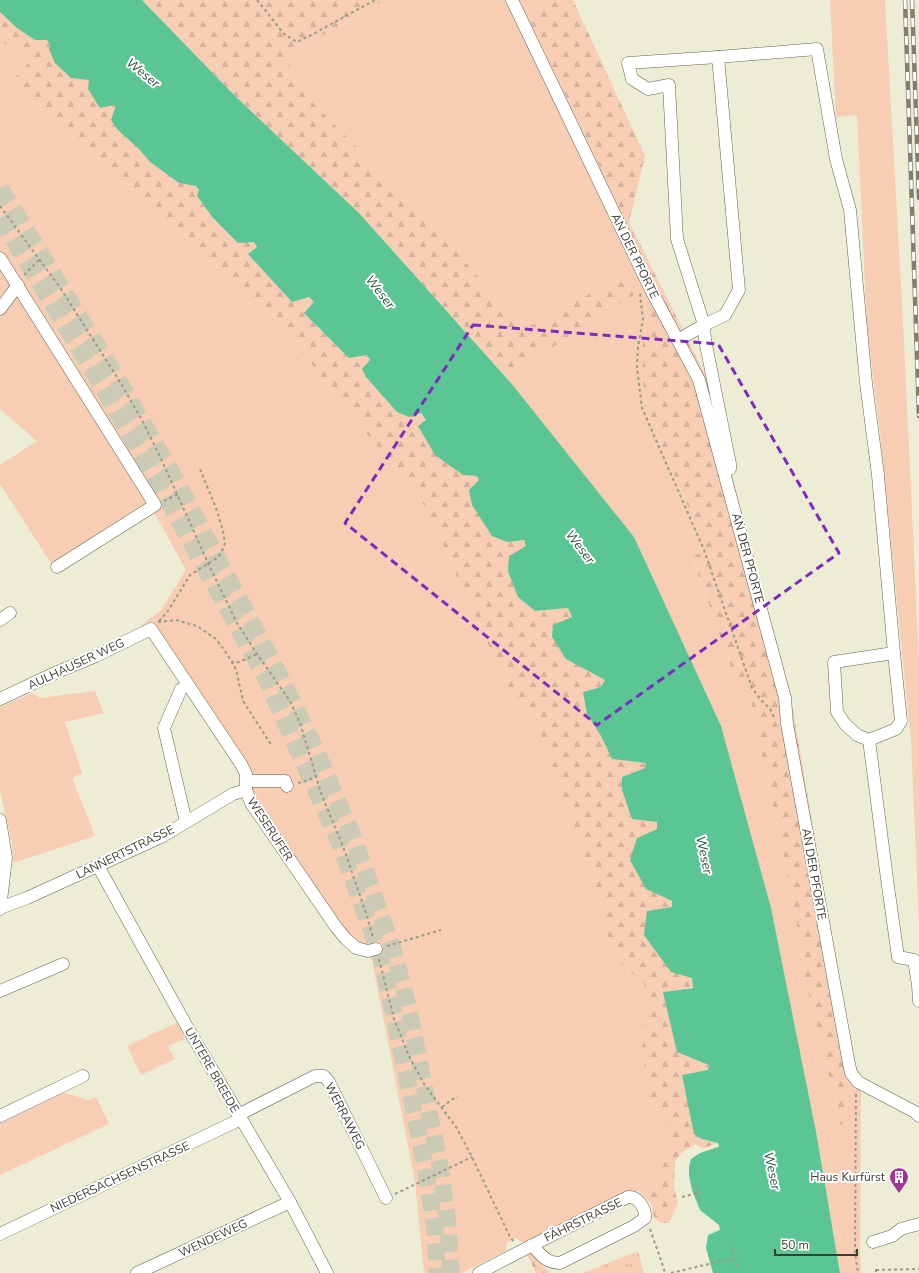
<svg xmlns="http://www.w3.org/2000/svg" width="919" height="1273" font-family="'Nunito Sans',sans-serif">
	<defs>
		<pattern id="forest-firs" width="22" height="20" patternUnits="userSpaceOnUse"><rect width="22" height="20" fill="#f7cdb3"/><path d="M5 1l3.5 6h-7zM16 11l3.5 6h-7z" fill="#d5b19b"/></pattern>
		<pattern id="park-tufts" width="24" height="20" patternUnits="userSpaceOnUse"><rect width="24" height="20" fill="#f7cdb3"/><path d="M3 7l-1-3M5 7V3M7 7l1-3M15 17l-1-3M17 17v-4M19 17l1-3" fill="none" stroke="#d5b19b"/></pattern>
	</defs>
	<rect width="100%" height="100%" fill="#ededd5"/>
	<g fill="#f7cdb3">
		<path d="M 385,0 L 545,0 L 540,10 L 526,6 L 525,10 L 656,283 L 643,291 C 648,312 646,323 644,344 C 641,365 642,386 645,407 L 707,550 L 692,558 L 735,679 L 751,703 L 792,895 L 806,983 L 830,1080 L 836,1094 L 837,1117 L 850,1123 L 850,1084 L 861,1075 L 860,1253 L 861,1273 L 840,1273 L 817,1137 L 634,537 L 506,377 L 634,295 L 623,276 L 524,329 L 428,219 L 304,94 L 289,66 L 288,51 L 323,35 Z"/>
		<polygon points="830,0 885,0 903,321 919,662 919,925 911,740 880,433 867,326 857,115 836,117"/>
		<polygon points="0,43 21,46 33,58 10,83 113,173 186,244 297,346 427,509 464,592 514,701 533,712 601,903 603,927 622,965 644,984 647,1010 641,1055 646,1070 645,1092 667,1125 671,1142 668,1154 657,1180 639,1191 526,1242 522,1242 516,1238 507,1243 506,1250 504,1252 462,1273 424,1273 415,1182 372,960 339,929 245,793 245,769 142,625 161,610 186,570 150,505 52,565 0,484 0,465 37,441 0,409"/>
		<polygon points="95,691 104,713 65,722 82,773 72,778 95,836 13,863 12,842 0,792 0,707 32,693 40,698"/>
		<polygon points="178,1022 185,1039 168,1046 175,1059 141,1075 127,1046"/>
		<polygon points="63,1092 88,1100 96,1097 109,1124 0,1175 0,1122"/>
	</g>
	<g fill="url(#forest-firs)">
		<polygon points="142,0 385,0 323,35 288,51 289,66 304,94 428,219 524,329 623,276 634,295 506,377 359,213 234,95"/>
		<path d="M 545,0 L 573,0 L 645,156 L 629,222 L 705,374 L 791,698 L 853,1062 L 861,1075 L 850,1084 L 850,1123 L 847,1125 L 838,1124 L 837,1117 L 836,1094 L 830,1080 L 806,983 L 792,895 L 751,703 L 735,679 L 692,557 L 707,550 L 645,407 C 642,386 642,366 643,345 C 644,339 646,333 646,327 C 647,314 646,303 643,291 L 656,283 L 525,10 L 526,5 L 540,10 Z"/>
		<polygon points="0,12 17,27 47,40 50,44 90,80 115,105 115,108 111,120 139,149 150,162 179,183 196,186 199,190 197,197 213,218 238,242 254,242 257,247 248,254 309,297 314,302 304,313 349,358 367,355 370,360 426,420 418,426 463,475 477,475 507,542 524,540 527,545 535,611 568,608 572,617 566,659 605,680 601,687 601,736 612,759 646,763 645,768 622,777 657,822 657,829 637,838 646,888 672,901 692,978 693,987 664,992 709,1065 708,1070 682,1075 687,1097 702,1139 718,1143 702,1149 696,1144 687,1149 680,1154 675,1162 674,1187 678,1203 669,1223 661,1223 654,1218 651,1203 639,1191 657,1180 668,1154 671,1142 667,1125 645,1092 646,1070 641,1055 647,1010 644,984 622,965 603,927 601,903 533,712 514,701 464,592 427,509 297,346 186,244 113,173 10,83 33,58 21,46 0,43"/>
		<polygon points="532,1249 544,1267 550,1273 536,1273 526,1252"/>
	</g>
	<polygon fill="url(#park-tufts)" points="638,1251 644,1273 583,1273"/>
	<polygon fill="#5bc594" points="0,0 142,0 234,95 359,213 511,383 634,537 721,726 771,908 817,1137 840,1273 713,1273 706,1248 708,1235 720,1230 719,1225 700,1210 692,1190 689,1175 689,1167 691,1159 700,1153 718,1147 719,1146 718,1143 702,1139 694,1134 682,1075 708,1070 709,1065 677,1052 663,992 693,988 692,978 671,972 644,935 647,911 672,907 672,901 646,889 630,860 637,838 657,829 657,822 632,819 622,790 622,777 645,768 646,763 612,759 601,736 587,714 583,692 601,687 605,680 566,659 552,637 553,625 572,617 568,608 535,611 518,597 508,571 509,556 526,546 524,540 507,542 492,536 472,505 469,490 479,480 477,476 463,475 435,455 418,426 426,420 421,413 409,417 397,412 366,377 362,369 370,360 367,355 349,358 304,313 314,302 309,297 292,302 248,254 257,247 254,242 238,243 213,218 197,196 199,190 196,186 179,183 150,162 139,149 117,129 111,120 115,108 115,105 100,108 88,89 89,80 71,78 55,63 49,49 50,44 47,40 35,40 17,28 0,12"/>
	<g fill="none" stroke-linecap="round" stroke-linejoin="round">
		<g stroke="#cacab5" stroke-width="17" stroke-dasharray="17 8" stroke-linecap="butt">
			<polyline points="0,188 116,376 176,480 277,670 315,748 353,836 394,952 409,1010 439,1161 448,1223 451,1273"/>
			<polyline points="0,218 103,388 162,490 265,677 339,842 381,957 394,1016 425,1165 435,1230 437,1273"/>
		</g>
		<g stroke="#64644f" stroke-width="13">
			<g id="minor">
				<polyline points="512,0 650,288 699,380 785,698 787,724 849,1064 851,1073 858,1082 915,1112 919,1116"/>
				<polyline points="718,57 817,49 836,159 850,210 866,383 878,475 894,653"/>
				<polyline points="0,258 155,505 57,567"/>
				<polyline points="0,309 18,285"/>
				<polyline points="678,340 704,325 725,315 739,290 718,57 628,63 632,79 648,89 669,85 677,239 704,325 705,340 730,464 730,469"/>
				<polyline points="0,620 10,613"/>
				<polygon points="894,653 901,721 896,729 869,740 857,735 845,724 837,712 834,662"/>
				<polyline points="181,689 164,728 186,822"/>
				<polyline points="0,699 55,673 96,656 151,629 241,764 246,774 246,790 251,803 336,927 346,939 356,948 368,951 376,949"/>
				<polyline points="869,740 887,879 898,957 914,960 918,985 919,1001"/>
				<polyline points="247,781 285,781 287,786"/>
				<polyline points="0,820 6,858 0,909"/>
				<polyline points="98,866 186,1025 290,1202 327,1273"/>
				<polyline points="0,908 27,898 163,836 233,794 246,790"/>
				<polyline points="0,991 63,964"/>
				<polyline points="238,1115 315,1076 324,1076 329,1082 386,1198"/>
				<polyline points="0,1116 83,1076"/>
				<polyline points="0,1234 241,1119"/>
				<polyline points="873,1242 892,1236 901,1229 919,1224"/>
				<polyline points="137,1273 290,1202"/>
				<path d="M 479,1273 C 528,1247 578,1222 628,1197 C 638,1196 646,1209 645,1218 L 634,1226 L 560,1263 C 546,1263 541,1255 532,1245"/>
			</g>
		</g>
		<g stroke="#9a9a89" stroke-width="2" stroke-dasharray="3 3" stroke-linecap="butt">
			<polyline points="257,0 284,34 297,42 313,34 375,0"/>
			<polyline points="0,206 61,289 120,382 142,420 163,463 208,563 237,623 257,654 290,701 300,723 322,796 344,849 367,916 373,938"/>
			<polyline points="24,275 39,260"/>
			<polyline points="641,294 640,295 643,319 638,347 637,368 642,408 704,550 752,688 761,700 770,709 774,717"/>
			<polyline points="164,501 178,494"/>
			<polyline points="159,621 168,611 190,575 217,558 221,553 225,543 223,531 216,508 200,469"/>
			<polyline points="158,622 176,620 197,626 216,639 227,654 236,669 243,701 272,746"/>
			<polyline points="232,661 233,663 239,662 257,654"/>
			<polyline points="298,783 306,781 316,777"/>
			<polyline points="387,946 441,930"/>
			<polyline points="379,959 394,1019 409,1056 424,1084 456,1127 472,1157 510,1237 514,1242"/>
			<polyline points="856,1094 855,1253 858,1273"/>
			<polyline points="442,1107 457,1096"/>
			<polyline points="696,1186 700,1202"/>
			<polyline points="395,1194 472,1157"/>
			<polyline points="682,1197 698,1193"/>
			<polyline points="650,1229 662,1263 665,1273"/>
			<polyline points="732,1247 737,1269"/>
			<polyline points="876,1269 876,1273"/>
			<polyline points="876,1270 919,1269"/>
			<polyline points="671,1273 734,1258"/>
		</g>
		<use href="#minor" stroke="#fff" stroke-width="12"/>
		<g stroke="#7f7f70" stroke-width="4.5">
			<g id="rail">
				<polyline points="905,0 919,416"/>
				<polyline points="912,0 919,198"/>
			</g>
		</g>
		<use href="#rail" stroke="#fff" stroke-width="3" stroke-dasharray="9" stroke-linecap="butt"/>
	</g>
	<path fill="none" stroke="#7b2cbf" stroke-width="3" stroke-dasharray="8 5" stroke-linejoin="round" d="M 473,325 L 718,344 L 839,553 L 597,725 L 345,523 Z"/>
	<defs>
		<g id="building-pin" transform="scale(1)"><path d="M0 17L-7.5 6A9.5 9.5 0 1 1 7.5 6Z" fill="#9f3494" stroke="#fff"/><path d="M-4-6H4V6H1V3H-1V6H-4ZM-2.5-4.3h1.7v1.8h-1.7ZM.8-4.3h1.7v1.8H.8ZM-2.5-1h1.7V.8h-1.7ZM.8-1h1.7V.8H.8Z" fill="#fff"/></g>
	</defs>
	<g fill-rule="evenodd">
		<use href="#building-pin" x="899" y="1177"/>
	</g>
	<g text-anchor="middle" dominant-baseline="central" stroke-width="4" stroke-linejoin="round" paint-order="stroke">
		<g font-size="12" fill="#3d3d34" stroke="#fff">
			<text transform="translate(635 256) rotate(64)">AN DER PFORTE</text>
			<text transform="translate(748 558) rotate(75)">AN DER PFORTE</text>
			<text transform="translate(76 664) rotate(-25)">AULHAUSER WEG</text>
			<text transform="translate(270 829) rotate(57)">WESERUFER</text>
			<text transform="translate(125 852) rotate(-26)">LANNERTSTRASSE</text>
			<text transform="translate(814 874) rotate(80)">AN DER PFORTE</text>
			<text transform="translate(212 1070) rotate(60)">UNTERE BREEDE</text>
			<text transform="translate(345 1116) rotate(63)">WERRAWEG</text>
			<text transform="translate(120 1177) rotate(-25)">NIEDERSACHSENSTRASSE</text>
			<text transform="translate(583 1220) rotate(-26)">FÄHRSTRASSE</text>
			<text transform="translate(213 1238) rotate(-25)">WENDEWEG</text>
		</g>
		<g font-size="12" fill="#3d3d34" stroke="#fff" text-anchor="end">
			<text x="885" y="1177">Haus Kurfürst</text>
		</g>
		<g font-size="13" font-style="italic" fill="#24503b" stroke="#fff">
			<text transform="translate(143 73) rotate(39)">Weser</text>
			<text transform="translate(380 292) rotate(52)">Weser</text>
			<text transform="translate(580 547) rotate(52)">Weser</text>
			<text transform="translate(704 855) rotate(78)">Weser</text>
			<text transform="translate(772 1171) rotate(78)">Weser</text>
		</g>
	</g>
	<path d="M775 1249v6h82v-6" fill="none" stroke="#3d3d34" stroke-width="2"/>
	<text x="781" y="1249" font-size="12" fill="#3d3d34" stroke="#ffffff" stroke-width="3" paint-order="stroke">50 m</text>
</svg>
